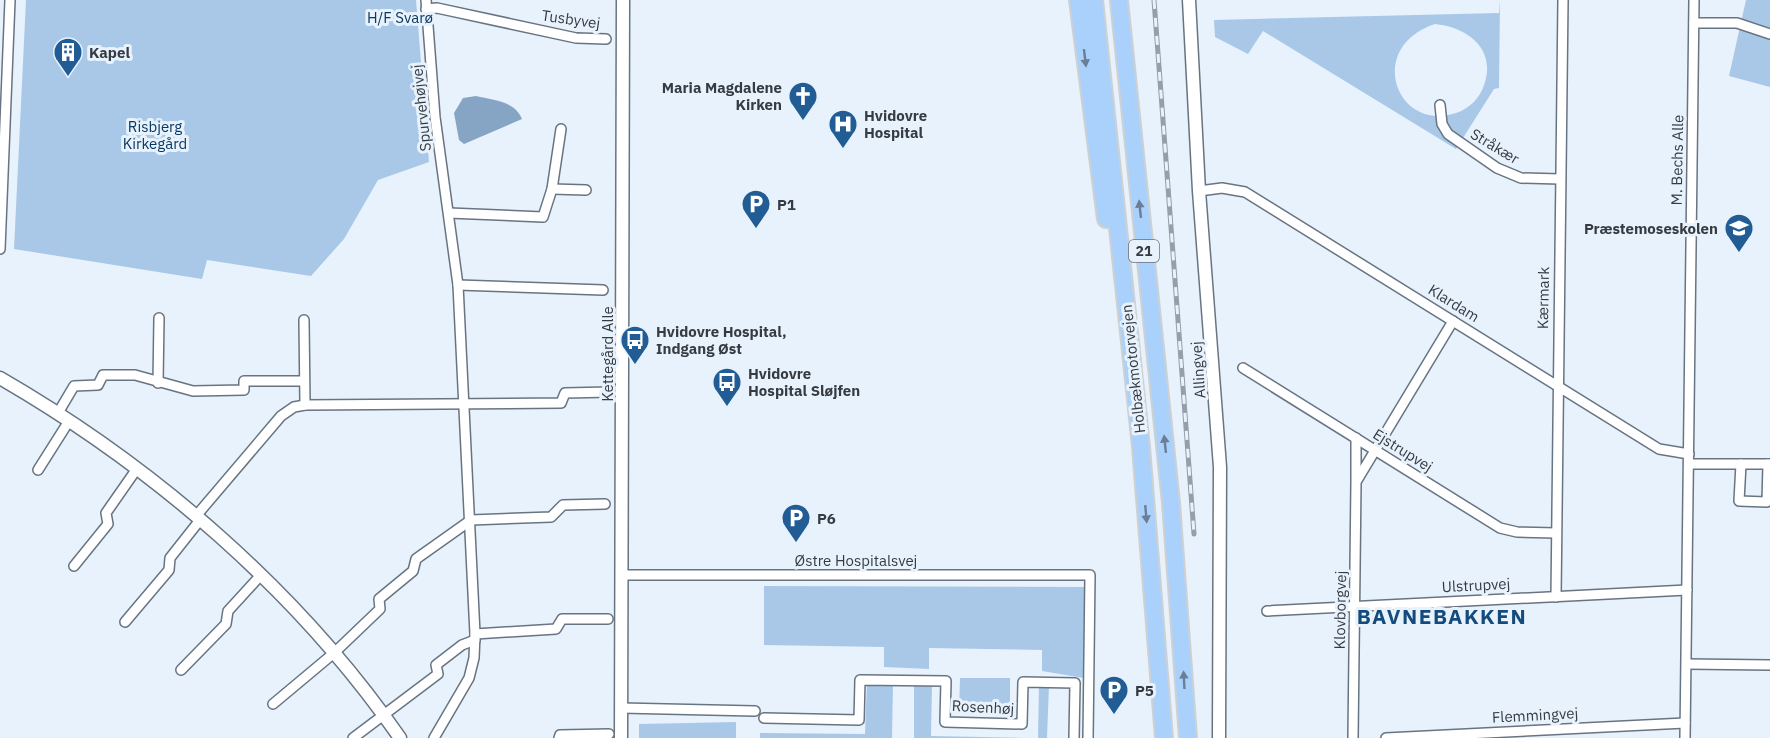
<svg xmlns="http://www.w3.org/2000/svg" width="1770" height="738" font-family="'IBM Plex Sans',sans-serif">
	<rect width="100%" height="100%" fill="#e7f2fd"/>
	<g fill="#a9c8e8" fill-rule="evenodd">
		<polygon points="26,0 416,0 429,162 378,180 344,239 311,276 207,260 202,279 14,249"/>
		<path d="M 1500,0 L 1499,88 L 1494,89 L 1456,149 L 1263,31 L 1248,54 L 1215,37 L 1214,20 L 1499,13 ZM 1435,24 C 1467,27 1497,49 1484,85 C 1480,98 1469,109 1456,113 C 1396,133 1365,47 1435,24 Z"/>
		<polygon points="1746,0 1770,0 1770,87 1729,76"/>
		<polygon points="764,586 1084,587 1084,678 1042,671 1042,650 929,648 929,669 884,667 884,647 764,645"/>
		<polygon points="960,678 1010,678 1010,711 959,710"/>
		<polygon points="914,681 932,684 931,736 1026,738 914,738"/>
		<polygon points="867,683 893,684 892,738 760,738 760,733 865,734"/>
		<polygon points="1039,685 1049,685 1047,738 1038,738"/>
		<polygon points="736,722 736,738 639,738 639,724"/>
	</g>
	<path fill="#86a4c4" d="M 476,96 C 493,100 515,101 522,119 L 464,144 L 459,140 L 454,113 L 463,98 Z"/>
	<g fill="none" stroke-linecap="round" stroke-linejoin="round">
		<g stroke="#687481" stroke-width="12">
			<g id="minor">
				<polyline points="426,0 435,117 458,285 475,634 474,658 469,678 434,738"/>
				<polyline points="426,9 437,8 576,38 606,39"/>
				<polyline points="1694,23 1737,23 1770,34"/>
				<polyline points="1440,105 1442,124 1448,134 1497,168 1521,178 1560,179"/>
				<polyline points="552,189 586,190"/>
				<polyline points="1199,191 1222,188 1245,192 1659,449 1689,454"/>
				<polyline points="449,213 543,217 552,189 561,129"/>
				<polyline points="0,249 10,0"/>
				<polyline points="458,285 603,290"/>
				<polyline points="304,320 305,405"/>
				<polyline points="1243,368 1500,528 1517,532 1556,533"/>
				<polyline points="158,383 159,318"/>
				<polyline points="58,413 74,386 98,385 103,375 135,375 193,391 244,390 244,381 303,381"/>
				<polyline points="1690,464 1770,464"/>
				<polyline points="1741,464 1739,501 1767,502 1768,464"/>
				<polyline points="38,470 69,421"/>
				<polyline points="1356,480 1356,438"/>
				<polyline points="196,516 281,416 294,407 305,405 561,403 565,393 610,392"/>
				<polyline points="74,566 108,524 106,513 136,470"/>
				<polyline points="622,575 1090,575 1088,738"/>
				<polyline points="1556,597 1563,0"/>
				<polyline points="1267,611 1687,590"/>
				<polyline points="125,622 169,570 170,558 200,520"/>
				<polyline points="475,634 556,629 562,619 608,619"/>
				<polyline points="1687,664 1770,665"/>
				<polyline points="181,670 226,624 228,611 260,576"/>
				<polyline points="273,704 334,653 380,609 379,599 413,571 416,559 471,520 551,517 563,505 605,504"/>
				<polyline points="621,708 755,711"/>
				<polyline points="764,718 859,720 860,680 946,681 945,722 1022,724 1023,682 1075,683 1074,738"/>
				<polyline points="353,738 438,674 436,665 462,645 475,640"/>
				<polyline points="559,738 560,735 609,734"/>
				<polyline points="1353,738 1356,482 1453,321"/>
				<polyline points="1386,738 1685,723"/>
				<polyline points="1685,738 1694,0"/>
			</g>
		</g>
		<g stroke="#687481" stroke-width="15">
			<g id="tertiary">
				<polyline points="1189,0 1199,191 1220,467 1219,738"/>
				<path d="M 0,378 C 154,467 298,591 400,738"/>
				<polyline points="621,738 623,0"/>
			</g>
		</g>
		<g stroke="#cfd0d1" stroke-width="20">
			<g id="motorway">
				<polyline points="1078,0 1106,219"/>
				<polyline points="1094,0 1141,447 1164,738"/>
				<polyline points="1119,0 1171,503 1188,738"/>
			</g>
		</g>
		<use href="#minor" stroke="#fff" stroke-width="9"/>
		<use href="#tertiary" stroke="#fff" stroke-width="12"/>
		<use href="#motorway" stroke="#a9d1fc" stroke-width="16"/>
		<g stroke="#969ea7" stroke-width="5">
			<polyline id="rail" points="1154,0 1194,534"/>
		</g>
		<use href="#rail" stroke="#e7f2fd" stroke-width="3" stroke-dasharray="9" stroke-linecap="butt"/>
	</g>
	<defs><path id="oneway-solid" d="M-6-.8H1V-3.2L6.5 0L1 3.2V.8H-6Z" transform="scale(1.5)"/></defs>
	<g fill="#6a7e95">
		<use href="#oneway-solid" transform="translate(1085 58) rotate(83)"/>
		<use href="#oneway-solid" transform="translate(1140 209) rotate(-96)"/>
		<use href="#oneway-solid" transform="translate(1165 444) rotate(-96)"/>
		<use href="#oneway-solid" transform="translate(1146 514) rotate(85)"/>
		<use href="#oneway-solid" transform="translate(1184 680) rotate(-93)"/>
	</g>
	<defs>
		<g id="building-pin" transform="scale(1.5)"><path d="M0 17L-7.5 6A9.5 9.5 0 1 1 7.5 6Z" fill="#215d94" stroke="#e7f2fd"/><path d="M-4-6H4V6H1V3H-1V6H-4ZM-2.5-4.3h1.7v1.8h-1.7ZM.8-4.3h1.7v1.8H.8ZM-2.5-1h1.7V.8h-1.7ZM.8-1h1.7V.8H.8Z" fill="#fff"/></g>
		<g id="church-pin" transform="scale(1.5)"><path d="M0 17L-7.5 6A9.5 9.5 0 1 1 7.5 6Z" fill="#215d94" stroke="#e7f2fd"/><path d="M-1.2-6h2.4v3.5h3.3v2.4h-3.3V6h-2.4V-.1h-3.3v-2.4h3.3Z" fill="#fff"/></g>
		<g id="hospital-pin" transform="scale(1.5)"><path d="M0 17L-7.5 6A9.5 9.5 0 1 1 7.5 6Z" fill="#215d94" stroke="#e7f2fd"/><path d="M-5-5h3v3.5h4V-5h3V5h-3V1.5h-4V5h-3Z" fill="#fff"/></g>
		<g id="parking-pin" transform="scale(1.5)"><path d="M0 17L-7.5 6A9.5 9.5 0 1 1 7.5 6Z" fill="#215d94" stroke="#e7f2fd"/><path d="M-3.5-5.5H1a3.5 3.5 0 0 1 0 7H-1V5.5H-3.5ZM-1-3.4V-.6H.8a1.4 1.4 0 0 0 0-2.8Z" fill="#fff"/></g>
		<g id="school-pin" transform="scale(1.5)"><path d="M0 17L-7.5 6A9.5 9.5 0 1 1 7.5 6Z" fill="#215d94" stroke="#e7f2fd"/><path d="M0-5L7-2L0 1L-7-2ZM-4 1L0 2.5L4 1V4Q0 6-4 4Z" fill="#fff"/></g>
		<g id="bus-pin" transform="scale(1.5)"><path d="M0 17L-7.5 6A9.5 9.5 0 1 1 7.5 6Z" fill="#215d94" stroke="#e7f2fd"/><path d="M-5-6H5V4H4V6H2V4H-2V6H-4V4H-5ZM-3.5-4V0h7V-4ZM-3.5 1.2v1.5H-2V1.2ZM2 1.2v1.5H3.5V1.2Z" fill="#fff"/></g>
	</defs>
	<g fill-rule="evenodd">
		<use href="#building-pin" x="68" y="52"/>
		<use href="#church-pin" x="803" y="96"/>
		<use href="#hospital-pin" x="843" y="124"/>
		<use href="#parking-pin" x="756" y="204"/>
		<use href="#school-pin" x="1739" y="228"/>
		<use href="#bus-pin" x="635" y="340"/>
		<use href="#bus-pin" x="727" y="382"/>
		<use href="#parking-pin" x="796" y="518"/>
		<use href="#parking-pin" x="1114" y="690"/>
	</g>
	<g text-anchor="middle" dominant-baseline="central" stroke-width="6" stroke-linejoin="round" paint-order="stroke">
		<rect fill="#e7f2fd" stroke="#6b7279" stroke-width="1.5" x="1129" y="240" width="30" height="22" rx="4.5"/>
		<g font-size="14" font-weight="bold" fill="#363b41">
			<text x="1144" y="251">21</text>
		</g>
		<g font-size="15" fill="#093962" stroke="#e7f2fd">
			<text x="400" y="17">H/F Svarø</text>
			<text x="155" y="126">Risbjerg<tspan x="155" dy="17">Kirkegård</tspan></text>
		</g>
		<g font-size="15" fill="#363b41" stroke="#e7f2fd">
			<text transform="translate(571 19) rotate(8)">Tusbyvej</text>
			<text transform="translate(421 108) rotate(-96)">Spurvehøjvej</text>
			<text transform="translate(1495 146) rotate(31)">Stråkær</text>
			<text transform="translate(1677 160) rotate(-89)">M. Bechs Alle</text>
			<text transform="translate(1543 298) rotate(-89)">Kærmark</text>
			<text transform="translate(1454 303) rotate(32)">Klardam</text>
			<text transform="translate(607 354) rotate(-90)">Kettegård Alle</text>
			<text transform="translate(1133 369) rotate(-96)">Holbækmotorvejen</text>
			<text transform="translate(1198 370) rotate(-94)">Allingvej</text>
			<text transform="translate(1403 450) rotate(32)">Ejstrupvej</text>
			<text x="856" y="560">Østre Hospitalsvej</text>
			<text transform="translate(1476 585) rotate(-3)">Ulstrupvej</text>
			<text transform="translate(1340 610) rotate(-89)">Klovborgvej</text>
			<text transform="translate(983 707) rotate(3)">Rosenhøj</text>
			<text transform="translate(1535 715) rotate(-3)">Flemmingvej</text>
		</g>
		<g font-size="15" font-weight="bold" fill="#363b41" stroke="#e7f2fd" text-anchor="start">
			<text x="89" y="52">Kapel</text>
			<text x="782" y="87" text-anchor="end">Maria Magdalene<tspan x="782" dy="17">Kirken</tspan></text>
			<text x="864" y="115">Hvidovre<tspan x="864" dy="17">Hospital</tspan></text>
			<text x="777" y="204">P1</text>
			<text x="1718" y="228" text-anchor="end">Præstemoseskolen</text>
			<text x="656" y="331">Hvidovre Hospital,<tspan x="656" dy="17">Indgang Øst</tspan></text>
			<text x="748" y="373">Hvidovre<tspan x="748" dy="17">Hospital Sløjfen</tspan></text>
			<text x="817" y="518">P6</text>
			<text x="1135" y="690">P5</text>
		</g>
		<g font-size="21" font-weight="bold" letter-spacing="1.5" fill="#134b7c" stroke="#e7f2fd">
			<text x="1442" y="616">BAVNEBAKKEN</text>
		</g>
	</g>
</svg>
